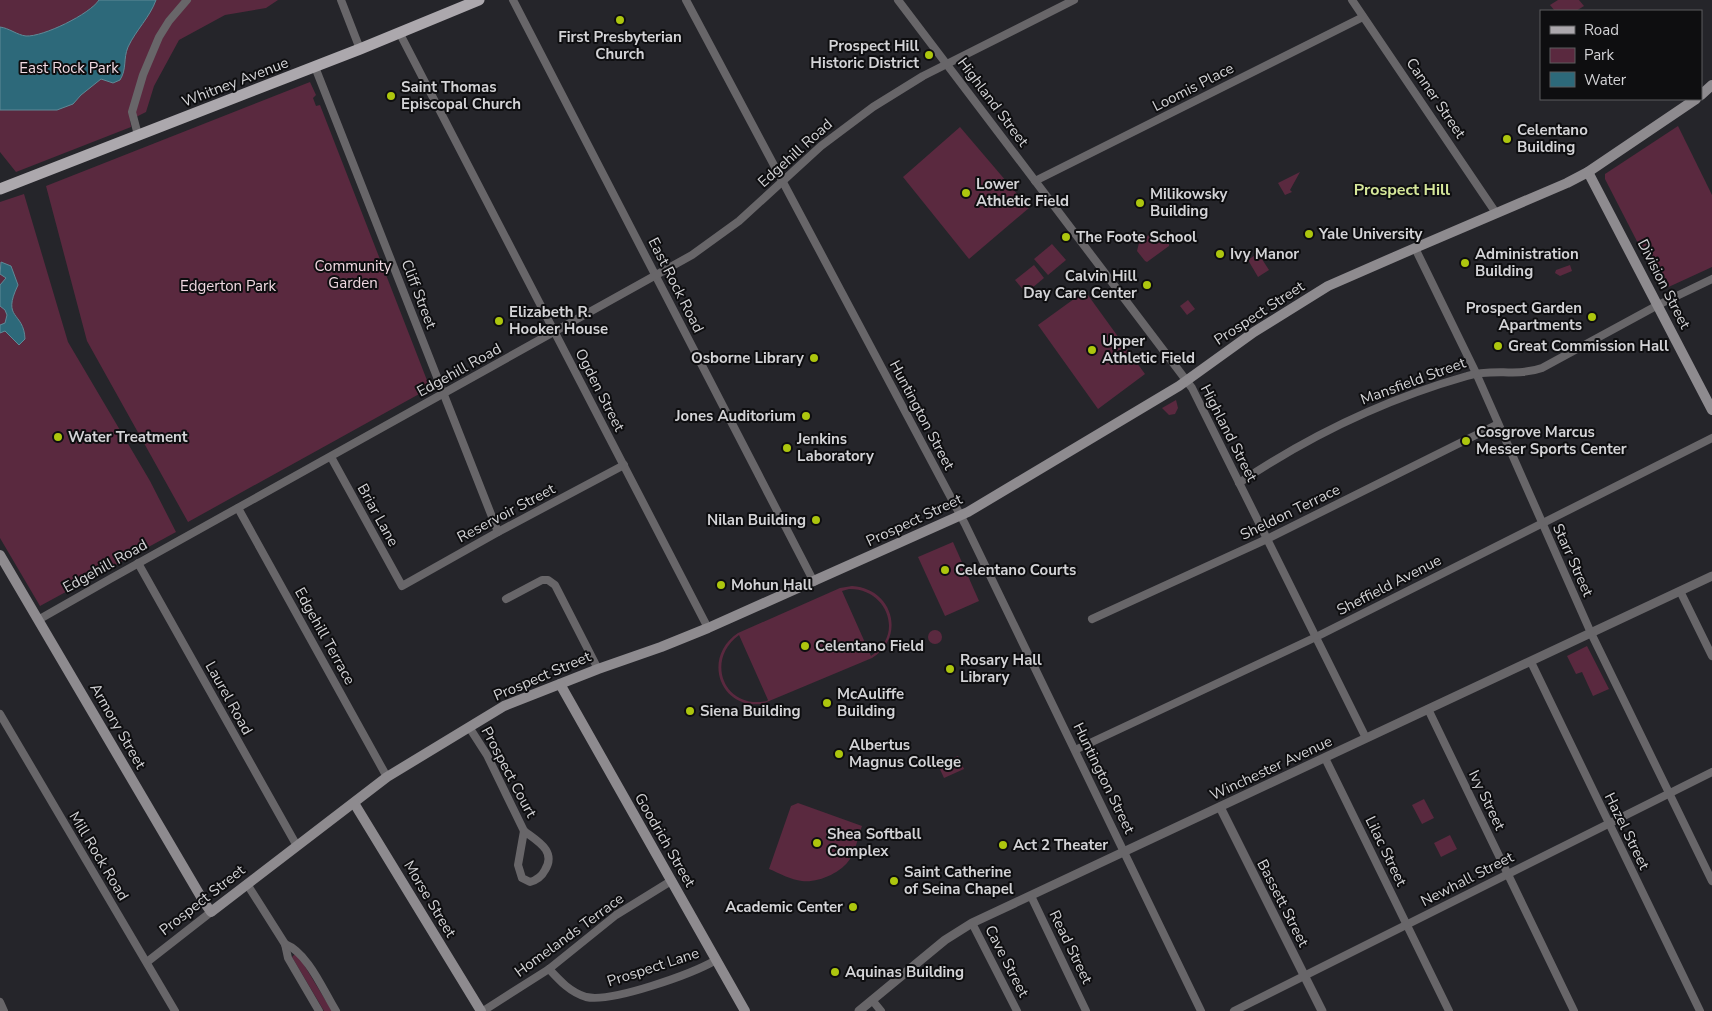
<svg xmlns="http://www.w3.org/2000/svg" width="1712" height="1011" font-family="'Nunito Sans',sans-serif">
	<rect width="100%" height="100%" fill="#25252a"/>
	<g fill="#5a293f" fill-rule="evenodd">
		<polygon points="0,0 278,0 266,8 225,15 179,40 154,86 146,112 130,120 131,127 16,172 0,152"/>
		<polygon points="1558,0 1579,0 1584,6 1576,11 1555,11 1550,5"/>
		<polygon points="310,82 316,95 313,98 316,106 320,105 430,388 188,522 87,341 46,186"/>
		<polygon points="1678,126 1712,195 1712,267 1662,290 1605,179 1605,174"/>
		<polygon points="960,127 1029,208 969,259 903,177"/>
		<polygon points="1300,172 1290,190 1292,192 1285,195 1278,183"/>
		<polygon points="24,194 68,342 150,481 176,532 40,606 0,538 0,202"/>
		<polygon points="1150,234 1167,238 1169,240 1169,246 1147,262 1145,261 1137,251 1139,243"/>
		<polygon points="1052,244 1066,260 1048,275 1034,259"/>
		<polygon points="1258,253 1269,270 1258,277 1248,260"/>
		<polygon points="1034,265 1044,278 1026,293 1015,280"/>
		<polygon points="1570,265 1572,271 1560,276 1555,273 1556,270"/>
		<polygon points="1085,291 1145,374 1098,409 1038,325"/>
		<polygon points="1188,300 1195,309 1187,315 1180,306"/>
		<polygon points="1176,400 1178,408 1175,414 1169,415 1162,408"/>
		<polygon points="953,542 979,601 945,616 918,557"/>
		<path d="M 852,586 C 892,588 907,636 872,658 L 762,704 C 719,709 702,657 738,633 L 840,588 ZM 849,589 C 887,588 905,635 871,656 L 842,591 ZM 739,635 L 768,700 L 767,701 C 725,710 704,661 739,635 Z"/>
		<circle cx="935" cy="637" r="7"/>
		<polygon points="1587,646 1609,689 1593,696 1582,672 1576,674 1567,656"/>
		<polygon points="958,756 964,769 944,778 938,765"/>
		<polygon points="1424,799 1434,818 1422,824 1412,805"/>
		<path d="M 798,803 L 862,826 C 858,836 856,850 850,859 C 841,873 818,883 802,881 C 791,880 779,873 769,869 L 791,806 Z"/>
		<polygon points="1450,835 1457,849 1441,857 1434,843"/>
		<polygon points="295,954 298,955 332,1011 324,1011 292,957"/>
	</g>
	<g fill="#2d697a" stroke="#5f8996">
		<path d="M 99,0 L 156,0 C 150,17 136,30 128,47 C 123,59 127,69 120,80 L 113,83 L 101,79 L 81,95 L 73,104 L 57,110 L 0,110 L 0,27 C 9,28 17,35 26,36 C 43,37 90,14 99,0 Z"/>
		<path d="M 1,262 L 11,266 L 18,285 C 1,320 24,311 25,339 L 19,345 L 5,331 L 0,333 L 0,325 L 5,323 L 7,315 L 5,310 L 0,306 L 0,285 L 6,278 L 0,274 Z"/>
	</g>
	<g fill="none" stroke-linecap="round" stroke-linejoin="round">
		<g stroke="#686669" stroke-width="8">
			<polyline points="341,0 360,49"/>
			<polyline points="513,0 814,582"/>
			<polyline points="686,0 965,524 1201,1011"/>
			<polyline points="898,0 1192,388 1366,738"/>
			<polyline points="1352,0 1496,213"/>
			<polyline points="399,32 708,628"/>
			<polyline points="315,67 498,532"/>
			<polyline points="138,135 132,112 143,75 159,37 169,21 187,0"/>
			<polyline points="1035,181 1363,17"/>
			<polyline points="1415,248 1476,373 1591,633 1712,881"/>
			<polyline points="331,457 402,586 498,532 624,465"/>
			<path d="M 1239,483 C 1309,436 1386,399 1467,376 C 1492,368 1517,377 1542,368 L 1658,305 L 1712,279"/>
			<polyline points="238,508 387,777"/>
			<polyline points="138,563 297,846"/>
			<polyline points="1680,591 1712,656"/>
			<polyline points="506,599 542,580 548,580 555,585 598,669"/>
			<polyline points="1092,619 1267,539 1498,424"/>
			<polyline points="38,620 110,579 692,255 739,221 821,146 873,107 923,76 1074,0"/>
			<polyline points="1531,662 1700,1011"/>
			<polyline points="1428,709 1574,1011"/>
			<polyline points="0,714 175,1011"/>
			<polyline points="469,727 487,755 524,831"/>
			<polyline points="1075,750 1316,637 1712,438"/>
			<polyline points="1325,758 1449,1011"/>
			<path d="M 524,831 C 537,841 557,851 545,870 C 542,876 537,880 530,882 L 522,878 L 518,865 Z"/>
			<polyline points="247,884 285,944 288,958 319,1011"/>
			<polyline points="1031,896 1086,1011"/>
			<polyline points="972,923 1017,1011"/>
			<path d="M 285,944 C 308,953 323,990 336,1011"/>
			<polyline points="147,962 211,912"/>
			<path d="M 549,969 C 560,981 570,992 586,997 C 611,1003 692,974 716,960"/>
			<polyline points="872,1000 881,1011"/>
			<polyline points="0,1002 4,1011"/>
			<polyline points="483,1011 549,969 616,915 671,881"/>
			<polyline points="1234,1011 1712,772"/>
		</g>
		<g stroke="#686669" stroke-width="9">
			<polyline points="1220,807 1322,1011"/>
			<polyline points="859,1011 945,940 972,923 1712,576"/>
		</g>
		<g stroke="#8e8b8f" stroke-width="10">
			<polyline points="1701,95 1712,85"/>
			<polyline points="1588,172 1712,410"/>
			<polyline points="0,555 204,902 211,912 387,777 504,706 598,669 661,647 708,628 968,512 1179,386 1254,332 1328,286 1415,248 1567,183 1588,172 1696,99"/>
			<polyline points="560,684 745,1011"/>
			<polyline points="354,803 481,1011"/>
		</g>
		<polyline stroke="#aca8ad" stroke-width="11" points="0,189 360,49 479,0"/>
	</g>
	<g fill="#adc60e" stroke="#0e0e10" stroke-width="2">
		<circle cx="620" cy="20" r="5"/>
		<circle cx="929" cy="55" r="5"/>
		<circle cx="391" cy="96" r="5"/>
		<circle cx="1507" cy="139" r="5"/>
		<circle cx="966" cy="193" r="5"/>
		<circle cx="1140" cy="203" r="5"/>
		<circle cx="1309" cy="234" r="5"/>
		<circle cx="1066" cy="237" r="5"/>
		<circle cx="1220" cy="254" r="5"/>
		<circle cx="1465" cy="263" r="5"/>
		<circle cx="1147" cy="285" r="5"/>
		<circle cx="1592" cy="317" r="5"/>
		<circle cx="499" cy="321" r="5"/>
		<circle cx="1498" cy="346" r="5"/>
		<circle cx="1092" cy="350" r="5"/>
		<circle cx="814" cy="358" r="5"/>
		<circle cx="806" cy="416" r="5"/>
		<circle cx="58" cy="437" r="5"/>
		<circle cx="1466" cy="441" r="5"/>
		<circle cx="787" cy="448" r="5"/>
		<circle cx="816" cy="520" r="5"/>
		<circle cx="945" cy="570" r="5"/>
		<circle cx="721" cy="585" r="5"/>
		<circle cx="805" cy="646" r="5"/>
		<circle cx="950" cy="669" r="5"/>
		<circle cx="827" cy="703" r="5"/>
		<circle cx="690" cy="711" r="5"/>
		<circle cx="839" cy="754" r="5"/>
		<circle cx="817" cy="843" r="5"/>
		<circle cx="1003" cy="845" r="5"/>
		<circle cx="894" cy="881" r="5"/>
		<circle cx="853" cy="907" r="5"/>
		<circle cx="835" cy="972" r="5"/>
	</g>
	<g text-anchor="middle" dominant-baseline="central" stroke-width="4" stroke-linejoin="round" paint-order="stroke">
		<g font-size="15" font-weight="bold" fill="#d3d3d6" stroke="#0e0e10" text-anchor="start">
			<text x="620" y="37" text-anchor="middle">First Presbyterian<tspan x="620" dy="17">Church</tspan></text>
			<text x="919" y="46" text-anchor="end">Prospect Hill<tspan x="919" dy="17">Historic District</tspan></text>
			<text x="401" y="87">Saint Thomas<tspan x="401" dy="17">Episcopal Church</tspan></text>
			<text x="1517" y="130">Celentano<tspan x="1517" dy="17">Building</tspan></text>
			<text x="976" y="184">Lower<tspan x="976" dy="17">Athletic Field</tspan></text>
			<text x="1150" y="194">Milikowsky<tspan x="1150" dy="17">Building</tspan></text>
			<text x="1319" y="234">Yale University</text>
			<text x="1076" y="237">The Foote School</text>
			<text x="1230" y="254">Ivy Manor</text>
			<text x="1475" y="254">Administration<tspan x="1475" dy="17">Building</tspan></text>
			<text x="1137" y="276" text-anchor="end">Calvin Hill<tspan x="1137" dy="17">Day Care Center</tspan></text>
			<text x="1582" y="308" text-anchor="end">Prospect Garden<tspan x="1582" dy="17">Apartments</tspan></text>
			<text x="509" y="312">Elizabeth R.<tspan x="509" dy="17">Hooker House</tspan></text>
			<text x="1102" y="341">Upper<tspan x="1102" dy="17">Athletic Field</tspan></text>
			<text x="1508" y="346">Great Commission Hall</text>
			<text x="804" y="358" text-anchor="end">Osborne Library</text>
			<text x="796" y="416" text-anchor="end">Jones Auditorium</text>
			<text x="1476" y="432">Cosgrove Marcus<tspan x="1476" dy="17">Messer Sports Center</tspan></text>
			<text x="68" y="437">Water Treatment</text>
			<text x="797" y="439">Jenkins<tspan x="797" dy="17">Laboratory</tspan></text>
			<text x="806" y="520" text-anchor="end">Nilan Building</text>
			<text x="955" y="570">Celentano Courts</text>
			<text x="731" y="585">Mohun Hall</text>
			<text x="815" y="646">Celentano Field</text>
			<text x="960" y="660">Rosary Hall<tspan x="960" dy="17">Library</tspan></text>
			<text x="837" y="694">McAuliffe<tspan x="837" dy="17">Building</tspan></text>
			<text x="700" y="711">Siena Building</text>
			<text x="849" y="745">Albertus<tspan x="849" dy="17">Magnus College</tspan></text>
			<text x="827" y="834">Shea Softball<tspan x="827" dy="17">Complex</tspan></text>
			<text x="1013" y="845">Act 2 Theater</text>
			<text x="904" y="872">Saint Catherine<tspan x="904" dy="17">of Seina Chapel</tspan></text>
			<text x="843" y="907" text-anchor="end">Academic Center</text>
			<text x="845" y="972">Aquinas Building</text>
		</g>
		<g font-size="15" fill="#f1d9e2" stroke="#0e0e10">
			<text x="69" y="68">East Rock Park</text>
			<text x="353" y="266">Community<tspan x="353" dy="17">Garden</tspan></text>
			<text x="228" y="286">Edgerton Park</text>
		</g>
		<g font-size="15" fill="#d3d3d6" stroke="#0e0e10">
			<text transform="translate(235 82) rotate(-21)">Whitney Avenue</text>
			<text transform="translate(1193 87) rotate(-27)">Loomis Place</text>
			<text transform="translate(1436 98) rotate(56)">Canner Street</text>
			<text transform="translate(993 102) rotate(53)">Highland Street</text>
			<text transform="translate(795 153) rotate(-42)">Edgehill Road</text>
			<text transform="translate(1664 284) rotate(63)">Division Street</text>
			<text transform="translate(676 285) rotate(63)">East Rock Road</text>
			<text transform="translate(419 294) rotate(69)">Cliff Street</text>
			<text transform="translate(1259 313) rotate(-33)">Prospect Street</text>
			<text transform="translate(459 370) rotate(-29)">Edgehill Road</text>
			<text transform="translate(1413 381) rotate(-20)">Mansfield Street</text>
			<text transform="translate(600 390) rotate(63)">Ogden Street</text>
			<text transform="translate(922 415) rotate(62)">Huntington Street</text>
			<text transform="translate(1229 433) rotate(63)">Highland Street</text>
			<text transform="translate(1290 512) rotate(-26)">Sheldon Terrace</text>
			<text transform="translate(506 513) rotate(-28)">Reservoir Street</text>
			<text transform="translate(378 515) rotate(61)">Briar Lane</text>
			<text transform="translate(914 520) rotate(-25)">Prospect Street</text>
			<text transform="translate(1573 560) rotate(66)">Starr Street</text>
			<text transform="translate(105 566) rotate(-29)">Edgehill Road</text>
			<text transform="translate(1389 585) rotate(-27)">Sheffield Avenue</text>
			<text transform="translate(325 636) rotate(61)">Edgehill Terrace</text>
			<text transform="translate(542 676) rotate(-23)">Prospect Street</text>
			<text transform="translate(229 698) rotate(61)">Laurel Road</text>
			<text transform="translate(118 726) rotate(60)">Armory Street</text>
			<text transform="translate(1271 768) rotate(-25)">Winchester Avenue</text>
			<text transform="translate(509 772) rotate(62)">Prospect Court</text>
			<text transform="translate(1104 778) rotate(64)">Huntington Street</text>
			<text transform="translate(1487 800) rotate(64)">Ivy Street</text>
			<text transform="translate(1627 831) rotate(64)">Hazel Street</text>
			<text transform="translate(665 840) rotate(60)">Goodrich Street</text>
			<text transform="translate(1386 851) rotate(64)">Lilac Street</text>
			<text transform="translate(99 856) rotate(59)">Mill Rock Road</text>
			<text transform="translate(1467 879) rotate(-27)">Newhall Street</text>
			<text transform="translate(430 899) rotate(59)">Morse Street</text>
			<text transform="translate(202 900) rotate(-38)">Prospect Street</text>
			<text transform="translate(1283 903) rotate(63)">Bassett Street</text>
			<text transform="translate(569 935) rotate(-36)">Homelands Terrace</text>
			<text transform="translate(1071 947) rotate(64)">Read Street</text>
			<text transform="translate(1007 961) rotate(63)">Cave Street</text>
			<text transform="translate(653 967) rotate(-18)">Prospect Lane</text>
		</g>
		<g font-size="16" font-weight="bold" fill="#d6e79a" stroke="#0e0e10">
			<text x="1402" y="190">Prospect Hill</text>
		</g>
	</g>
	<rect x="1540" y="10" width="162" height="90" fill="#0e0e10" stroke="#5d5d5f"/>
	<rect x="1550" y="26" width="25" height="8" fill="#aca8ad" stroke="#5d5d5f"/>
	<text x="1584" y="35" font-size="15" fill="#d3d3d6">Road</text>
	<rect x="1550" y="48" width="25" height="15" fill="#5a293f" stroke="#5d5d5f"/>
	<text x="1584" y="60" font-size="15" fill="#d3d3d6">Park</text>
	<rect x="1550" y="72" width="25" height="15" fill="#2d697a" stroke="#5d5d5f"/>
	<text x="1584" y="85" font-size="15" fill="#d3d3d6">Water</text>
</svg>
